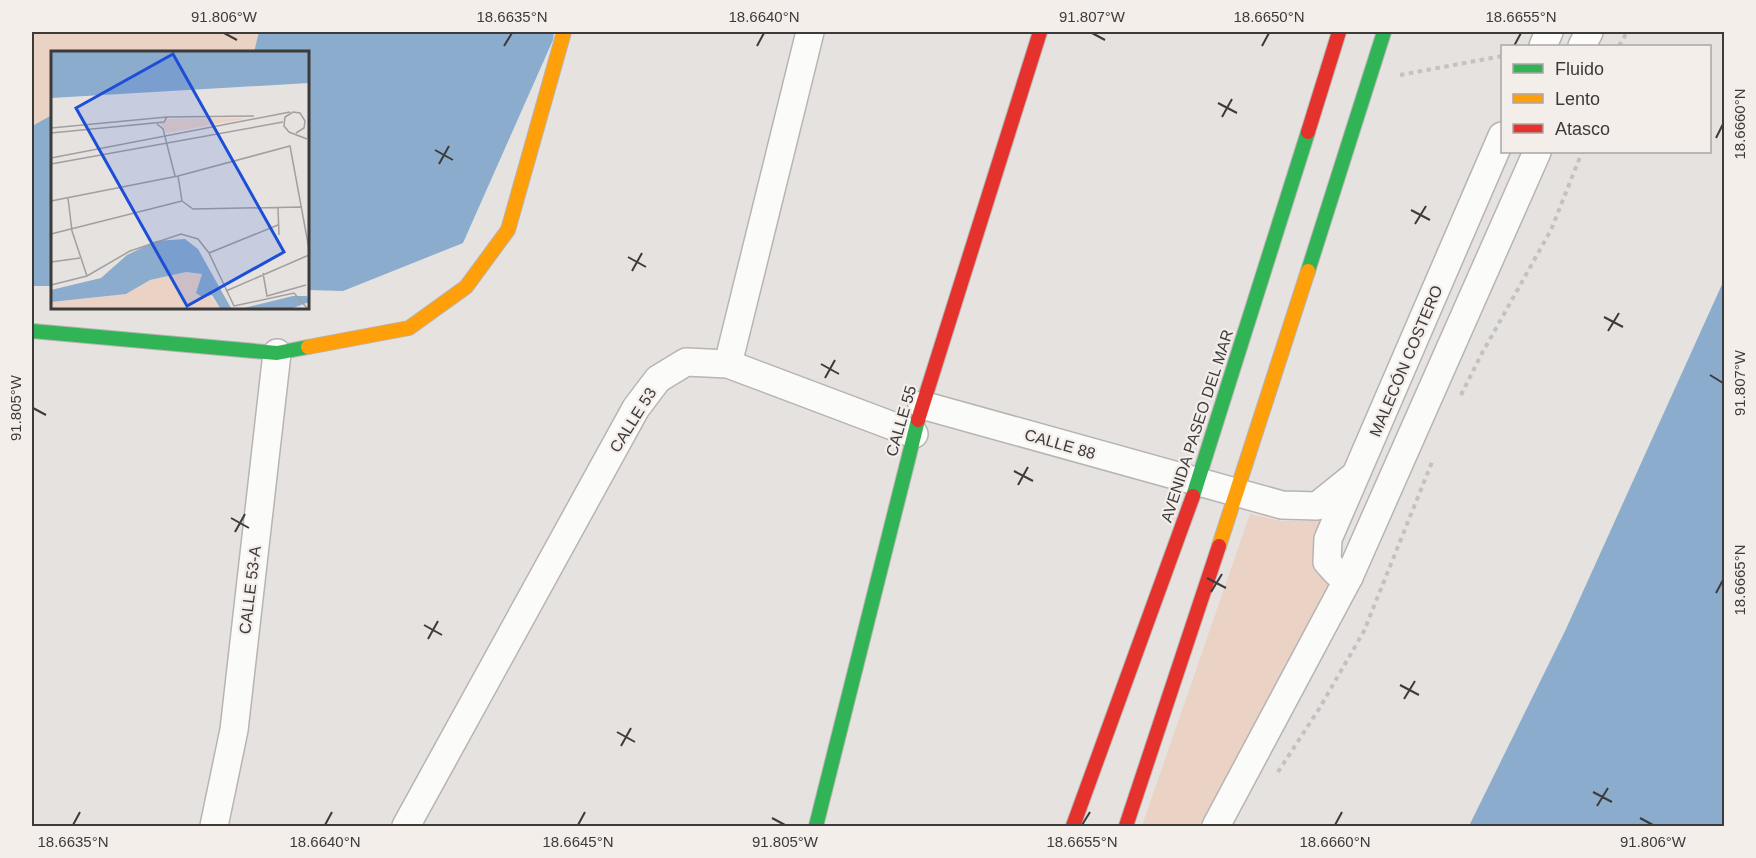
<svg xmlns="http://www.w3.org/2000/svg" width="1756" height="858" font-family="Arial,sans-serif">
	<rect width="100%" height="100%" fill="#e5e2e0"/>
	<g fill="#ead2c5">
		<polygon points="32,32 259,32 254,52 52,52 52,115 32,126"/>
		<polygon points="1335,510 1317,564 1331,587 1202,826 1142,826 1250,514 1281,521 1310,521"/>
	</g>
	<g fill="#8baccc">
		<polygon points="259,32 554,32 553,40 463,243 343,291 308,290 308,52 254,52"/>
		<polygon points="52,115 52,286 32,286 32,126"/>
		<polygon points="1724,280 1724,826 1469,826 1566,629"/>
	</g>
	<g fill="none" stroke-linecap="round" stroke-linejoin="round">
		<g stroke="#b7b4b3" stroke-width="30">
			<g id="street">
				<polyline points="1543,46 1549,32"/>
				<polyline points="1582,46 1589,32"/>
				<polyline points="728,364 810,32"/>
				<polyline points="922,405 1282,505 1317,506 1353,477"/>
				<polyline points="1349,577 1337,573 1327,562 1328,539 1502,136"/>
				<polyline points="214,826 234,730 277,353"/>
				<polyline points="406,826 636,408 658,379 686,362 728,364 914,434"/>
				<polyline points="1216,826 1349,577 1537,152"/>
			</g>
		</g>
		<g stroke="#b7b4b3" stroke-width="16">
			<g id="fast">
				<polyline points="1308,271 1384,32"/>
				<polyline points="32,331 277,353 308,347"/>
				<polyline points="1193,496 1308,132"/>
				<polyline points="816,826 918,420"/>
			</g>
		</g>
		<g stroke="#b7b4b3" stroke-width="16">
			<g id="slow">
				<polyline points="308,347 409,328 466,287 508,230 564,32"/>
				<polyline points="1219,546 1308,271"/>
			</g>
		</g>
		<g stroke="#b7b4b3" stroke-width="16">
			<g id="jam">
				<polyline points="1308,132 1339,32"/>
				<polyline points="918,420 1040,32"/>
				<polyline points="1073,826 1193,496"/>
				<polyline points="1126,826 1219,546"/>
			</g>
		</g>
		<g stroke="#c3c2c2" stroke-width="4" stroke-dasharray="4.5 4.5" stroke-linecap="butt">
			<polyline points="1619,46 1627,32"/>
			<polyline points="1400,75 1502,56"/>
			<polyline points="1461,395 1481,355 1551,230 1582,152"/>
			<polyline points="1278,772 1319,709 1364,631 1432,462"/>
		</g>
		<use href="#street" stroke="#fbfbfa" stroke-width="27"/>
		<use href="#fast" stroke="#30b455" stroke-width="14"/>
		<use href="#slow" stroke="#ff9f0a" stroke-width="14"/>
		<use href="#jam" stroke="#e5322d" stroke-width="14"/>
	</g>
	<path fill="none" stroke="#3d3b3a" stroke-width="2" d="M 224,33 L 237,40M 1092,33 L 1105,40M 504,46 L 512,33M 757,46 L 764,33M 1262,46 L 1269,33M 1514,46 L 1521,33M 1218,103 L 1237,113M 1222,117 L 1232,99M 1716,138 L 1723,124M 435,150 L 453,160M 439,164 L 449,146M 1411,210 L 1430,220M 1415,224 L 1426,206M 628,257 L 646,267M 632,271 L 642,253M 1604,317 L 1623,327M 1608,331 L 1619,313M 821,364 L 839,374M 1710,375 L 1723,383M 825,378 L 835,360M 33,408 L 46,415M 1014,471 L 1033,481M 1018,485 L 1028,467M 231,518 L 249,528M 235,532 L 245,514M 1207,578 L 1226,588M 1211,592 L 1222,574M 1716,593 L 1723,580M 424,625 L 442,635M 428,639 L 438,621M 1400,685 L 1419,695M 1404,699 L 1415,681M 617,732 L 635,742M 621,746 L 631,728M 1593,792 L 1612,802M 1597,806 L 1608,788M 772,818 L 785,825M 1640,818 L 1653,825M 73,825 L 80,812M 325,825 L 332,812M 578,825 L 585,812M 1082,825 L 1090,812M 1335,825 L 1342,812"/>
	<g text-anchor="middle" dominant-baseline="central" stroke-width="4.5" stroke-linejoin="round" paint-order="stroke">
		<g font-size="16" fill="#3d3b3a" stroke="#f4eeeb">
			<text transform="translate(1406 361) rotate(-67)">MALECÓN COSTERO</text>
			<text transform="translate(633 420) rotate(-58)">CALLE 53</text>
			<text transform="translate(901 421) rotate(-74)">CALLE 55</text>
			<text transform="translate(1197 426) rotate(-72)">AVENIDA PASEO DEL MAR</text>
			<text transform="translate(1060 444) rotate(16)">CALLE 88</text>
			<text transform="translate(250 590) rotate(-83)">CALLE 53-A</text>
		</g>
	</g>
	<g transform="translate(51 51)">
		<rect width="258" height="258" fill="#e5e2e0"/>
		<path d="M 118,68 L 193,67 L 193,68 L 115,82 L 109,72 ZM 134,221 L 151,223 L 148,232 L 169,257 L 0,257 L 0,251 L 75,243 L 99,229 Z" fill="#ead2c5"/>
		<path d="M 0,1 L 258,1 L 258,32 L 0,47 ZM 134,188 L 147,198 L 180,257 L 169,257 L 161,244 L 151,246 L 145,242 L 151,223 L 135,221 L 99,229 L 75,243 L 0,251 L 0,239 L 50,227 L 76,204 L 105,190 ZM 242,245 L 256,245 L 258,251 L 242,257 L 193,257 Z" fill="#8baccc"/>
		<path fill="none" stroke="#a29f9e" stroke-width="1.5" d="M 106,73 L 112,78 L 124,125M 0,77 L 116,66 L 203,65M 0,82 L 113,71 L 116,66M 245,82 L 253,77 L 254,70 L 249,62 L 242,61 L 234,66 L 233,75 L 238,81 L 256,88M 0,107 L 239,61M 0,113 L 232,71M 127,125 L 131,150M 17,147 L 21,180 L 36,225M 0,150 L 127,125 L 239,95 L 258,198M 131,150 L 142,158 L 251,156M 227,157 L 228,184M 0,183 L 131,150M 158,202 L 227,174M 0,211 L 29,207M 212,222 L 216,245 L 255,234M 0,234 L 36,225 L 79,200 L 130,183 L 147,188 L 158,202 L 183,255 L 243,242 L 256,257M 175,240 L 258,204"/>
		<path fill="#1d4ed8" fill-opacity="0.15" stroke="#1d4ed8" stroke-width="3" d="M 122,3 L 233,201 L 136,255 L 25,57 Z"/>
		<rect width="258" height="258" fill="none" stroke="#3d3b3a" stroke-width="3"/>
	</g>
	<rect width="1756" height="858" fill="none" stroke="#f4eeeb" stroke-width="66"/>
	<rect x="1501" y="45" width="210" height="108" fill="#f4eeeb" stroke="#aba6a4" stroke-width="1.5"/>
	<rect x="1513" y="64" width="30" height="9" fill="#30b455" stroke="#aba6a4" stroke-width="1.5"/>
	<text x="1555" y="75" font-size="18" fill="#3d3b3a">Fluido</text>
	<rect x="1513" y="94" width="30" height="9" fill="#ff9f0a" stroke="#aba6a4" stroke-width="1.5"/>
	<text x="1555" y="105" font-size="18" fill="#3d3b3a">Lento</text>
	<rect x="1513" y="124" width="30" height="9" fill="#e5322d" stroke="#aba6a4" stroke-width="1.5"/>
	<text x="1555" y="135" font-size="18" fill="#3d3b3a">Atasco</text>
	<rect x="33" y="33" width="1690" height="792" fill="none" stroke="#3d3b3a" stroke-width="2"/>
	<g font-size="15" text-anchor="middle" fill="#3d3b3a">
		<text x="224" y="22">91.806°W</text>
		<text x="512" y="22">18.6635°N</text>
		<text x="764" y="22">18.6640°N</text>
		<text x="1092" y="22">91.807°W</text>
		<text x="1269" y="22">18.6650°N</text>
		<text x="1521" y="22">18.6655°N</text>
		<text transform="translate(1740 124) rotate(-90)" y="5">18.6660°N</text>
		<text transform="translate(1740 383) rotate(-90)" y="5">91.807°W</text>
		<text transform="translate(16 408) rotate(-90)" y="5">91.805°W</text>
		<text transform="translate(1740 580) rotate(-90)" y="5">18.6665°N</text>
		<text x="73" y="847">18.6635°N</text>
		<text x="325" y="847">18.6640°N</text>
		<text x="578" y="847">18.6645°N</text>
		<text x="785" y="847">91.805°W</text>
		<text x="1082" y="847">18.6655°N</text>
		<text x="1335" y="847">18.6660°N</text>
		<text x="1653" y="847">91.806°W</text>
	</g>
</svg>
